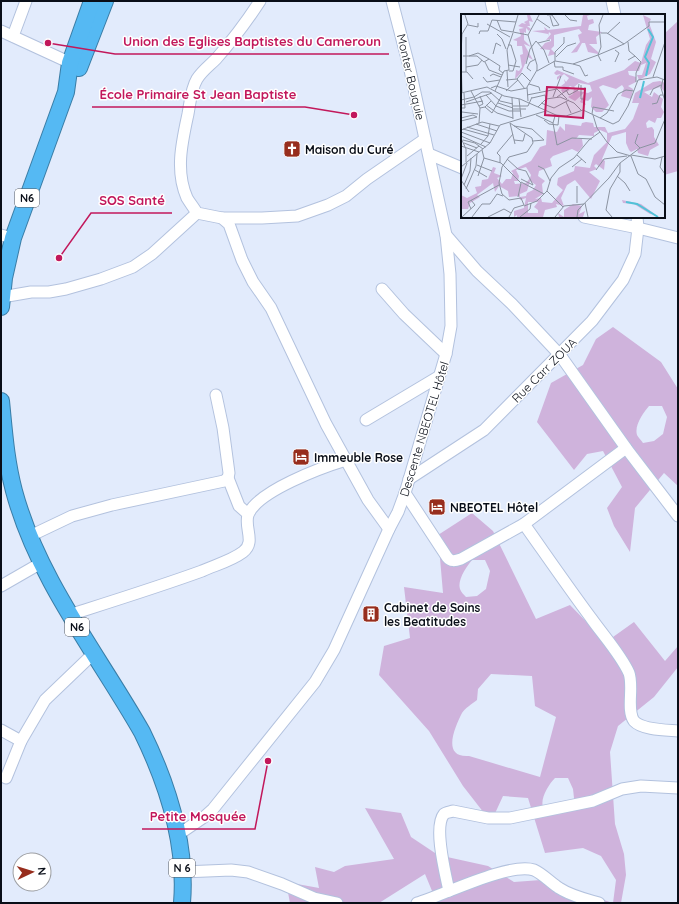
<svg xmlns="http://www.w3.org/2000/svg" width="679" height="904" font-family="Quicksand,sans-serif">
	<rect width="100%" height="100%" fill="#e2ebfc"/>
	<g fill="#cfb3dc" fill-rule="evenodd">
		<polygon points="678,21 678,171 664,175 664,34"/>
		<path d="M 613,327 L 661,362 L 678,389 L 678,486 L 664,473 L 635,508 L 630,552 L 614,526 L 607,508 L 622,487 L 603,451 L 587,454 L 574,470 L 537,422 L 551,383 L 583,365 L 596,339 ZM 649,406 L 662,406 L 667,417 L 663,434 L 654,441 L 643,443 C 641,440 638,437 637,435 C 634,425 644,412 649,406 Z"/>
		<path d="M 472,513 L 493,531 L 536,619 L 570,605 L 606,642 L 634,622 L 665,661 L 678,646 L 678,667 L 654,697 L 618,726 L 610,752 L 615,824 L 624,854 L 626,875 L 621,903 L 613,903 L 616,880 L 601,856 L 583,848 L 545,853 L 528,798 L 503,796 L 491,822 L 463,786 L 429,731 L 379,675 L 384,646 L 410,638 L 404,587 L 443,593 L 438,535 ZM 472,560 L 485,560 L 490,571 L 486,589 L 477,596 L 466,597 C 464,595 461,592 460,589 C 457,580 467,566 472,560 ZM 491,674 L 532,676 L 535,706 L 556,717 L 540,777 L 469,756 C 441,758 455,727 462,713 C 465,708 472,704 477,700 L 478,689 ZM 555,778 L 568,778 L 573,789 L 575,807 L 560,814 L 549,815 C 547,813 544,810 543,807 C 540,798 549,784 555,778 Z"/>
		<polygon points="365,808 401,813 411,837 438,855 488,866 514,882 541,880 613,903 437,903 425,874 379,903 290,903 286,882 319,888 315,867 334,872 345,866 394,859"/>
	</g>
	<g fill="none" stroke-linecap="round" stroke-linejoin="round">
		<g stroke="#b3c2de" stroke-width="13">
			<g id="minor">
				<path d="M 260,1 C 247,21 232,41 216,59 C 209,66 202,71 197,79 C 191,89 190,103 188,114 C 182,142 175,171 187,198 C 190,203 194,208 197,213 L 222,218 L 229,224 L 242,260 L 253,282 L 271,308 L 326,424 L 368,500 L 389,529"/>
				<polyline points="491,1 494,15"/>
				<polyline points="612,1 615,15"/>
				<polyline points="1,31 75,65"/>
				<polyline points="13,36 26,1"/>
				<polyline points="429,154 462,168"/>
				<polyline points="584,217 638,228 678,238"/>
				<polyline points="222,218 262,218 297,216 328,205 346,196 367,179 425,139"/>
				<polyline points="1,235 13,238"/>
				<polyline points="446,235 477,271 512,304 560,355 626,448 678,516"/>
				<polyline points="382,289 404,314 446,354"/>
				<polyline points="2,297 31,292 49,292 66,289 101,279 133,267 152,254 197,213"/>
				<polyline points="366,420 438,377"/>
				<path d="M 626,448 L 524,524 C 546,555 568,587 591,618 C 603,635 621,655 629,673 C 634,687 626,710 634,721 C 642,730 667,730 678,731"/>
				<polyline points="228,478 239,506 248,514"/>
				<polyline points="409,479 484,430 592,321 623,280 635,254 638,228 637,217"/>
				<path d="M 405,493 L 447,557 C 451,562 455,561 461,559 L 524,524"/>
				<polyline points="30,536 72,516 112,505 224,481 228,478 229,473 223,428 216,395"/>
				<polyline points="1,586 41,563"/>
				<path d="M 69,615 C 113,601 158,587 202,571 C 215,565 231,561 243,552 C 256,542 244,528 248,515 C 257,491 323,467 346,460"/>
				<polyline points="1,730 21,741"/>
				<polyline points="6,778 21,741 45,700 93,654"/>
				<polyline points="179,834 204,817 213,809 315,682 334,650 389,529 398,512 405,493 446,354 451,326 450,274 446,235 410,70 392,1"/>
				<polyline points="183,872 231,870 248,872 282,884 314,898 337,903"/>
				<path d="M 449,891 C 446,876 433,827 444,814 C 446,812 450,812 453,811 L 488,818 L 510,818 L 593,801 L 622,789 L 641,786 L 678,788"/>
				<path d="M 417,903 C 444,895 509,862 534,870 C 543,874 551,883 559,888 C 571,896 585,899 599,903"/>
			</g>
		</g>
		<g stroke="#3a7da6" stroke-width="18">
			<g id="highway">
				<polyline points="79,68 105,1"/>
				<polyline points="1,307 4,278 13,238 66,92 70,63 92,1"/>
				<path d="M 1,401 C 4,431 6,461 14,491 C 38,580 97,653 142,732 C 168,785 187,843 182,903"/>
			</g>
		</g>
		<use href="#minor" stroke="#fff" stroke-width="11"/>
		<use href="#highway" stroke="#55b9f3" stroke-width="16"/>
	</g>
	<defs>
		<g id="church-square" transform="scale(0.9)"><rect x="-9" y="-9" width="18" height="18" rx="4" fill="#972d1d" stroke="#fff"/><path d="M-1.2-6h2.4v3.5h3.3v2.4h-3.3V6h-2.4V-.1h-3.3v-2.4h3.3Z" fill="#fff"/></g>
		<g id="hotel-square" transform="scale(0.9)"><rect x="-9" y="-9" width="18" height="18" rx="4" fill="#972d1d" stroke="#fff"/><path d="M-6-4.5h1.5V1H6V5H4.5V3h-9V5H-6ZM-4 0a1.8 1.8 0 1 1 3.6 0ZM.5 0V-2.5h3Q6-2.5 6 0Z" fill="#fff"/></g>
		<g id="building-square" transform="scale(0.9)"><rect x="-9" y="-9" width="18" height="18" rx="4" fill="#972d1d" stroke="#fff"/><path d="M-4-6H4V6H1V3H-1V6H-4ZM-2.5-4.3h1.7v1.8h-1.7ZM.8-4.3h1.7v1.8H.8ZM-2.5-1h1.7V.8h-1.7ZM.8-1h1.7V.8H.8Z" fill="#fff"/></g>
	</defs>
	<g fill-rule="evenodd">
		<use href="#church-square" x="292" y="149"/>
		<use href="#hotel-square" x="301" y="457"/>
		<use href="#hotel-square" x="437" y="507"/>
		<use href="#building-square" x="371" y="614"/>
	</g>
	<g text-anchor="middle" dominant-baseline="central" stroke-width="3" stroke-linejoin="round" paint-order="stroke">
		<g fill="#fff" stroke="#53565d" stroke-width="1">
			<rect x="15" y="189" width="24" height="18" rx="3"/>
			<rect x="65" y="618" width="24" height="18" rx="3"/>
			<rect x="169" y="859" width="26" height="18" rx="3"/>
		</g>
		<g font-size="11" font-weight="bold" fill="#090e18">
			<text x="27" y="198">N6</text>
			<text x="77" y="627">N6</text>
			<text x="182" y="868">N 6</text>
		</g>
		<g font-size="12" fill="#090e18" stroke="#fff">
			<text transform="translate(411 77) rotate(77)">Monter Bouquie</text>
			<text transform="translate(544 370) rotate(-45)">Rue Carr ZOUA</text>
			<text transform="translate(424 429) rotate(-73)">Descente NBEOTEL Hôtel</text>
		</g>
		<g font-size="12" font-weight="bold" fill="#090e18" stroke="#fff" text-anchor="start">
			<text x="305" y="149">Maison du Curé</text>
			<text x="314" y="457">Immeuble Rose</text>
			<text x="450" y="507">NBEOTEL Hôtel</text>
			<text x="384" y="607">Cabinet de Soins<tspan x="384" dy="14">les Beatitudes</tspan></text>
		</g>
	</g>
	<g transform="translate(461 14)">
		<rect width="204" height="204" fill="#e2ebfc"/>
		<path d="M 66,1 L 69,1 L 72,8 L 68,7 L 69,12 L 66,12 L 70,15 L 68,17 L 65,14 L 65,19 L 63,18 L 63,26 L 70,33 L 63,30 L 72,46 L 67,43 L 60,59 L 54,65 L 55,56 L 58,57 L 61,53 L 59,41 L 62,40 L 61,32 L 56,32 L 56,27 L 52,26 L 60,22 L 58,15 L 63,14 L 57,12 L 61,9 L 65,10 L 63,8 L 67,6 ZM 122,1 L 129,1 L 126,2 L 127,6 L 132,5 L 133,9 L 128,11 L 127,16 L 141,18 L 135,23 L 136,30 L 128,30 L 137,38 L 137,40 L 127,38 L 124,29 L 121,29 L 116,38 L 110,39 L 119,28 L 117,21 L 121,19 L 118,15 L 93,21 L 93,32 L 90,35 L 95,40 L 87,42 L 89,36 L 79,35 L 84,29 L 90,27 L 90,25 L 85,26 L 90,20 L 88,18 L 87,22 L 87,20 L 71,17 L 84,16 L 83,13 L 87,16 L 120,12 ZM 182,1 L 190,5 L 188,9 L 195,28 L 190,45 L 195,48 L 189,60 L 178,66 L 176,61 L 181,61 L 185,49 L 180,51 L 178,57 L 167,57 L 168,61 L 175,63 L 175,68 L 167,72 L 172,75 L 170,85 L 160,82 L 163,74 L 161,71 L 155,75 L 142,71 L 138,73 L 148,91 L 141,98 L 135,98 L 130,93 L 131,83 L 127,87 L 123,86 L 125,91 L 119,88 L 124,78 L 114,87 L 107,83 L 112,80 L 113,74 L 109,72 L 106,75 L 109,76 L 102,79 L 100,76 L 103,73 L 100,72 L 104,69 L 103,65 L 105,68 L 108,64 L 103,60 L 96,66 L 96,63 L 100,60 L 95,61 L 93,59 L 96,56 L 127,69 L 163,56 L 174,47 L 180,49 L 185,31 L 189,25 ZM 118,69 L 129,71 L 131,77 L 127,79 L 117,77 L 113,73 ZM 199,67 L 204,69 L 203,77 L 199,73 L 183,78 L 191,83 L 193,78 L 202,85 L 200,93 L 203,98 L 200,104 L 196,104 L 194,109 L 188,106 L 185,109 L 186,114 L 191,113 L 193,116 L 193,123 L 198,131 L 189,136 L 187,142 L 177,139 L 176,135 L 170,138 L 168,136 L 165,129 L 165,118 L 151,122 L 141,145 L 144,147 L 143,156 L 135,150 L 133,152 L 136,155 L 128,158 L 139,167 L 130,185 L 114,166 L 106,171 L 100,184 L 103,192 L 95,190 L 96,193 L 84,196 L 82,203 L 56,203 L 56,201 L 53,203 L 53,197 L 63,194 L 65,184 L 59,186 L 58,182 L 48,183 L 47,177 L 38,172 L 34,178 L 32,169 L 16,181 L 19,183 L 9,189 L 7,195 L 0,195 L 0,181 L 6,184 L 16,179 L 14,173 L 20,172 L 21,166 L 27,165 L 32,153 L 35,154 L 33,159 L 41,162 L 36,164 L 41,170 L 45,165 L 50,165 L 52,159 L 50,157 L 70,147 L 79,133 L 85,131 L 86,116 L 96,118 L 99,112 L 104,117 L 104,110 L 120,112 L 121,109 L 125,108 L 132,109 L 133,113 L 144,113 L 147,119 L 164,115 L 172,105 L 178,89 L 171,89 L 174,79 L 192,68 ZM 139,116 L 146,119 L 146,128 L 133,141 L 129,154 L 114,152 L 113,157 L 97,164 L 96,171 L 102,176 L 91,189 L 81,188 L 80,184 L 74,185 L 82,180 L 81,170 L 84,167 L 77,162 L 78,157 L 91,152 L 89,145 L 92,142 L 111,135 L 117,138 L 122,132 L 121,125 L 115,125 L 118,121 L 133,122 L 133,119 ZM 65,153 L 70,161 L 69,164 L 65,169 L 54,170 L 53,167 L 57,167 L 58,162 L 55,156 ZM 69,167 L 75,171 L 72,176 L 66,179 L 65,182 L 59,183 L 59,180 L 66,177 ZM 67,188 L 77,188 L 73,193 L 77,196 L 77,199 L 67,199 ZM 161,186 L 180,190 L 195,201 L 189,200 L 173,190 L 162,189 ZM 112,190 L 121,192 L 118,200 L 124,197 L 122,203 L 98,203 L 97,199 L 103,203 L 103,196 Z" fill="#cfb3dc" fill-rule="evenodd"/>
		<path fill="none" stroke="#50c3d8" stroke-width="2" d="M 185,62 L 188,49 L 184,43 L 192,23 L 187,15M 179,84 L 183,67M 165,188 L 176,190 L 197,203"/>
		<path fill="none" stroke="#8b93a1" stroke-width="1" d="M 57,1 L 52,18 L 67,21 L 76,51 L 76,56 L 66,73 L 67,87M 86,1 L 91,1 L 98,11 L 92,12 L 89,2M 104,1 L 109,6 L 116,7M 76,5 L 89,14M 36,6 L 40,16 L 52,18M 26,10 L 49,23M 7,11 L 17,13 L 17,9M 140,19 L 146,19 L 163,30 L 188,12 L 188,8 L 204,8M 18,20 L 19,17 L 27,17 L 31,6 L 55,8M 36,20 L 41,25 L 45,35M 146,20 L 159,8M 67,21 L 78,1M 167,28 L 168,37 L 174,42M 77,29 L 89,26M 47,31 L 50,31 L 55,47 L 52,57 L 48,57M 0,40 L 1,20 L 7,10 L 4,1M 32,40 L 35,29 L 40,32M 2,42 L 16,42 L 23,48 L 28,45M 8,42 L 17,39 L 28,45 L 39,52 L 38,56 L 42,59M 95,43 L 106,32 L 115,29M 0,44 L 1,78M 167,46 L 174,42 L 180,48 L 175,59 L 175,68M 93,47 L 94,53 L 102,53 L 102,56 L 113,60M 94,47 L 94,38 L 103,29 L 103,23M 140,47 L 137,41 L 163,30M 24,48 L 28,56 L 41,61M 154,48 L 158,39 L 154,36M 65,50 L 69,35 L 75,27 L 83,36 L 88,49M 112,50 L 119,52 L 124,62 L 127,61M 47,51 L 59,53M 5,53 L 17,51 L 21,46M 46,57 L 47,73M 70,57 L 66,54 L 69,48 L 75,45M 76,57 L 94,47 L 112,50 L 137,41 L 140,33 L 138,11 L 142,1M 0,58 L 6,58 L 12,65M 5,58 L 5,23M 29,62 L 32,60 L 40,63M 22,63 L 26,68 L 39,66M 192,63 L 204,28M 56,65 L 61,59 L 69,67M 202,65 L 200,74 L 204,87M 45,66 L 56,65 L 64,75M 68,70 L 78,73 L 79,77M 120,71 L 120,85 L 123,85M 30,74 L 35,72 L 50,77 L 66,74M 96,75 L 106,85M 105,76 L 108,81 L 117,76 L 118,70M 10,77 L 19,94 L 18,109M 34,77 L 43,57 L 48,56 L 46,36 L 52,19M 45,77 L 57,66M 0,79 L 26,73 L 43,82 L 59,85 L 95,101 L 105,102 L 122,96 L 152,110 L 158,107 L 167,92 L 177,66 L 196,63 L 204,66M 25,81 L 35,92 L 48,97 L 60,97M 66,81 L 96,75M 189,81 L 192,75 L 200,71M 13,83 L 21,78 L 29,78 L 39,87 L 52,90M 92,83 L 100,62M 96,83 L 109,74M 51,84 L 52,105M 71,84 L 84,81 L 85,85M 58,85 L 60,103M 0,86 L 13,83M 5,88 L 31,79M 105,88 L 110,99M 37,89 L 52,94M 80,89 L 93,94 L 108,86M 123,89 L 124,73M 191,90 L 196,89 L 199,81 L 202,81M 0,91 L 22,87M 25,91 L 36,99 L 52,104M 18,92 L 22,90 L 19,82M 52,92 L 67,92 L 71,83M 24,93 L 31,99 L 41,81M 77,93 L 85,85 L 99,83 L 113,89 L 120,96M 0,94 L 4,94 L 3,79M 19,94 L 24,93 L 30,87M 52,95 L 65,95M 1,98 L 17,100M 131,100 L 132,93 L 153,97M 75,101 L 92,109M 132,101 L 136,114 L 146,128 L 156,138 L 170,142 L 177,160 L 185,165 L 194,183 L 204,191M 94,102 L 92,109 L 96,131 L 111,124 L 131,125M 0,104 L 12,101 L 16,103M 139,104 L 146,99 L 157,80 L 165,76 L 173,77M 83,106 L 88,110 L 97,111 L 98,102M 0,107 L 16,103M 49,109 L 54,130M 15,110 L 36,117M 53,112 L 71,115 L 83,126 L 72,127M 6,113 L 33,121M 2,115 L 27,122M 0,116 L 21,108 L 38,112M 0,118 L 29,129M 177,120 L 174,129 L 179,134M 0,122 L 25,133M 0,124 L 5,135 L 5,148M 2,126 L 14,129 L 22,135M 53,126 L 62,127 L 64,120M 3,129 L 16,134M 20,130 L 27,122 L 29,110M 0,132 L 18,138M 21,136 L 23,144 L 40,149 L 60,169 L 57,183M 116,141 L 125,149M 170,141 L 194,145 L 204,142M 6,142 L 18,132M 201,143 L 199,153 L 204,160M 46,145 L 57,155 L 65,157 L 72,171M 39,149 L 39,142 L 36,139 L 52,120M 16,151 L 31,157M 77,152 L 83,155 L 89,167M 0,153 L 29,129 L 39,111 L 85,97M 111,153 L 121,145M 14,156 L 26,163M 135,156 L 143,145 L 166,142M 17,162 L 23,144M 156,162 L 164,169 L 169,177M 0,165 L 6,149M 60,165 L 72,171M 0,166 L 8,178M 60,168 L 83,180M 3,171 L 9,157 L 10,144M 5,175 L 15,152 L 16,140M 86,177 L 102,193M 116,189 L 116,172M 124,189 L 127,203M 63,192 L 76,187 L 86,177 L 90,164 L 98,154 L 113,144 L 128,126 L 139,118M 10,195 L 7,188 L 38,171M 1,203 L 14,191 L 10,186M 11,203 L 21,190 L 29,190 L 36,180 L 42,182M 27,203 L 43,195 L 50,199M 48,203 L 53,194 L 63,191 L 60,184 L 48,186 L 41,180 L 38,169 L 41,153 L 48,143 L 66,138 L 72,129 L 71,124 L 49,109M 59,203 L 69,195 L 70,189M 94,203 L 103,192 L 123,190M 116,203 L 117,196 L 148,164 L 159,149 L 179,134 L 194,129 L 204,105M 151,203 L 145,196 L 149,175 L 159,158 L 159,149"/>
		<path fill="#c2185b" fill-opacity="0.15" stroke="#c2185b" stroke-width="2" d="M 86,73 L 124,75 L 122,104 L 84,101 Z"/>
		<rect width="204" height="204" fill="none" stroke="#090e18" stroke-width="2"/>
	</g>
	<path fill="none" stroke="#c2185b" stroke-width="1.5" d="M48 43L115 54H389M354 115L305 107H92M59 258L91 213H172M268 761L255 829H142"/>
	<g fill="#c2185b" stroke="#fff" stroke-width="1.5">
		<circle cx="48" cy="43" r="4"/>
		<circle cx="354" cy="115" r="4"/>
		<circle cx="59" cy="258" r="4"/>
		<circle cx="268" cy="761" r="4"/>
	</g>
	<g font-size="13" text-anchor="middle" font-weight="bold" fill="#c2185b" stroke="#fff" stroke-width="3" stroke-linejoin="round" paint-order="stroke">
		<text x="252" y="46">Union des Eglises Baptistes du Cameroun</text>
		<text x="198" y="99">École Primaire St Jean Baptiste</text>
		<text x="132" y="205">SOS Santé</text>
		<text x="198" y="821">Petite Mosquée</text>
	</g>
	<rect width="679" height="904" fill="none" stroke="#090e18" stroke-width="4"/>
	<g transform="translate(32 872) rotate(86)"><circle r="19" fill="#ffffff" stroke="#9d9fa3"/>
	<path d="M0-3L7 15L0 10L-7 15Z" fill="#972d1d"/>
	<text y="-6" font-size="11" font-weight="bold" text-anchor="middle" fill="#090e18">N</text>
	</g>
</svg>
